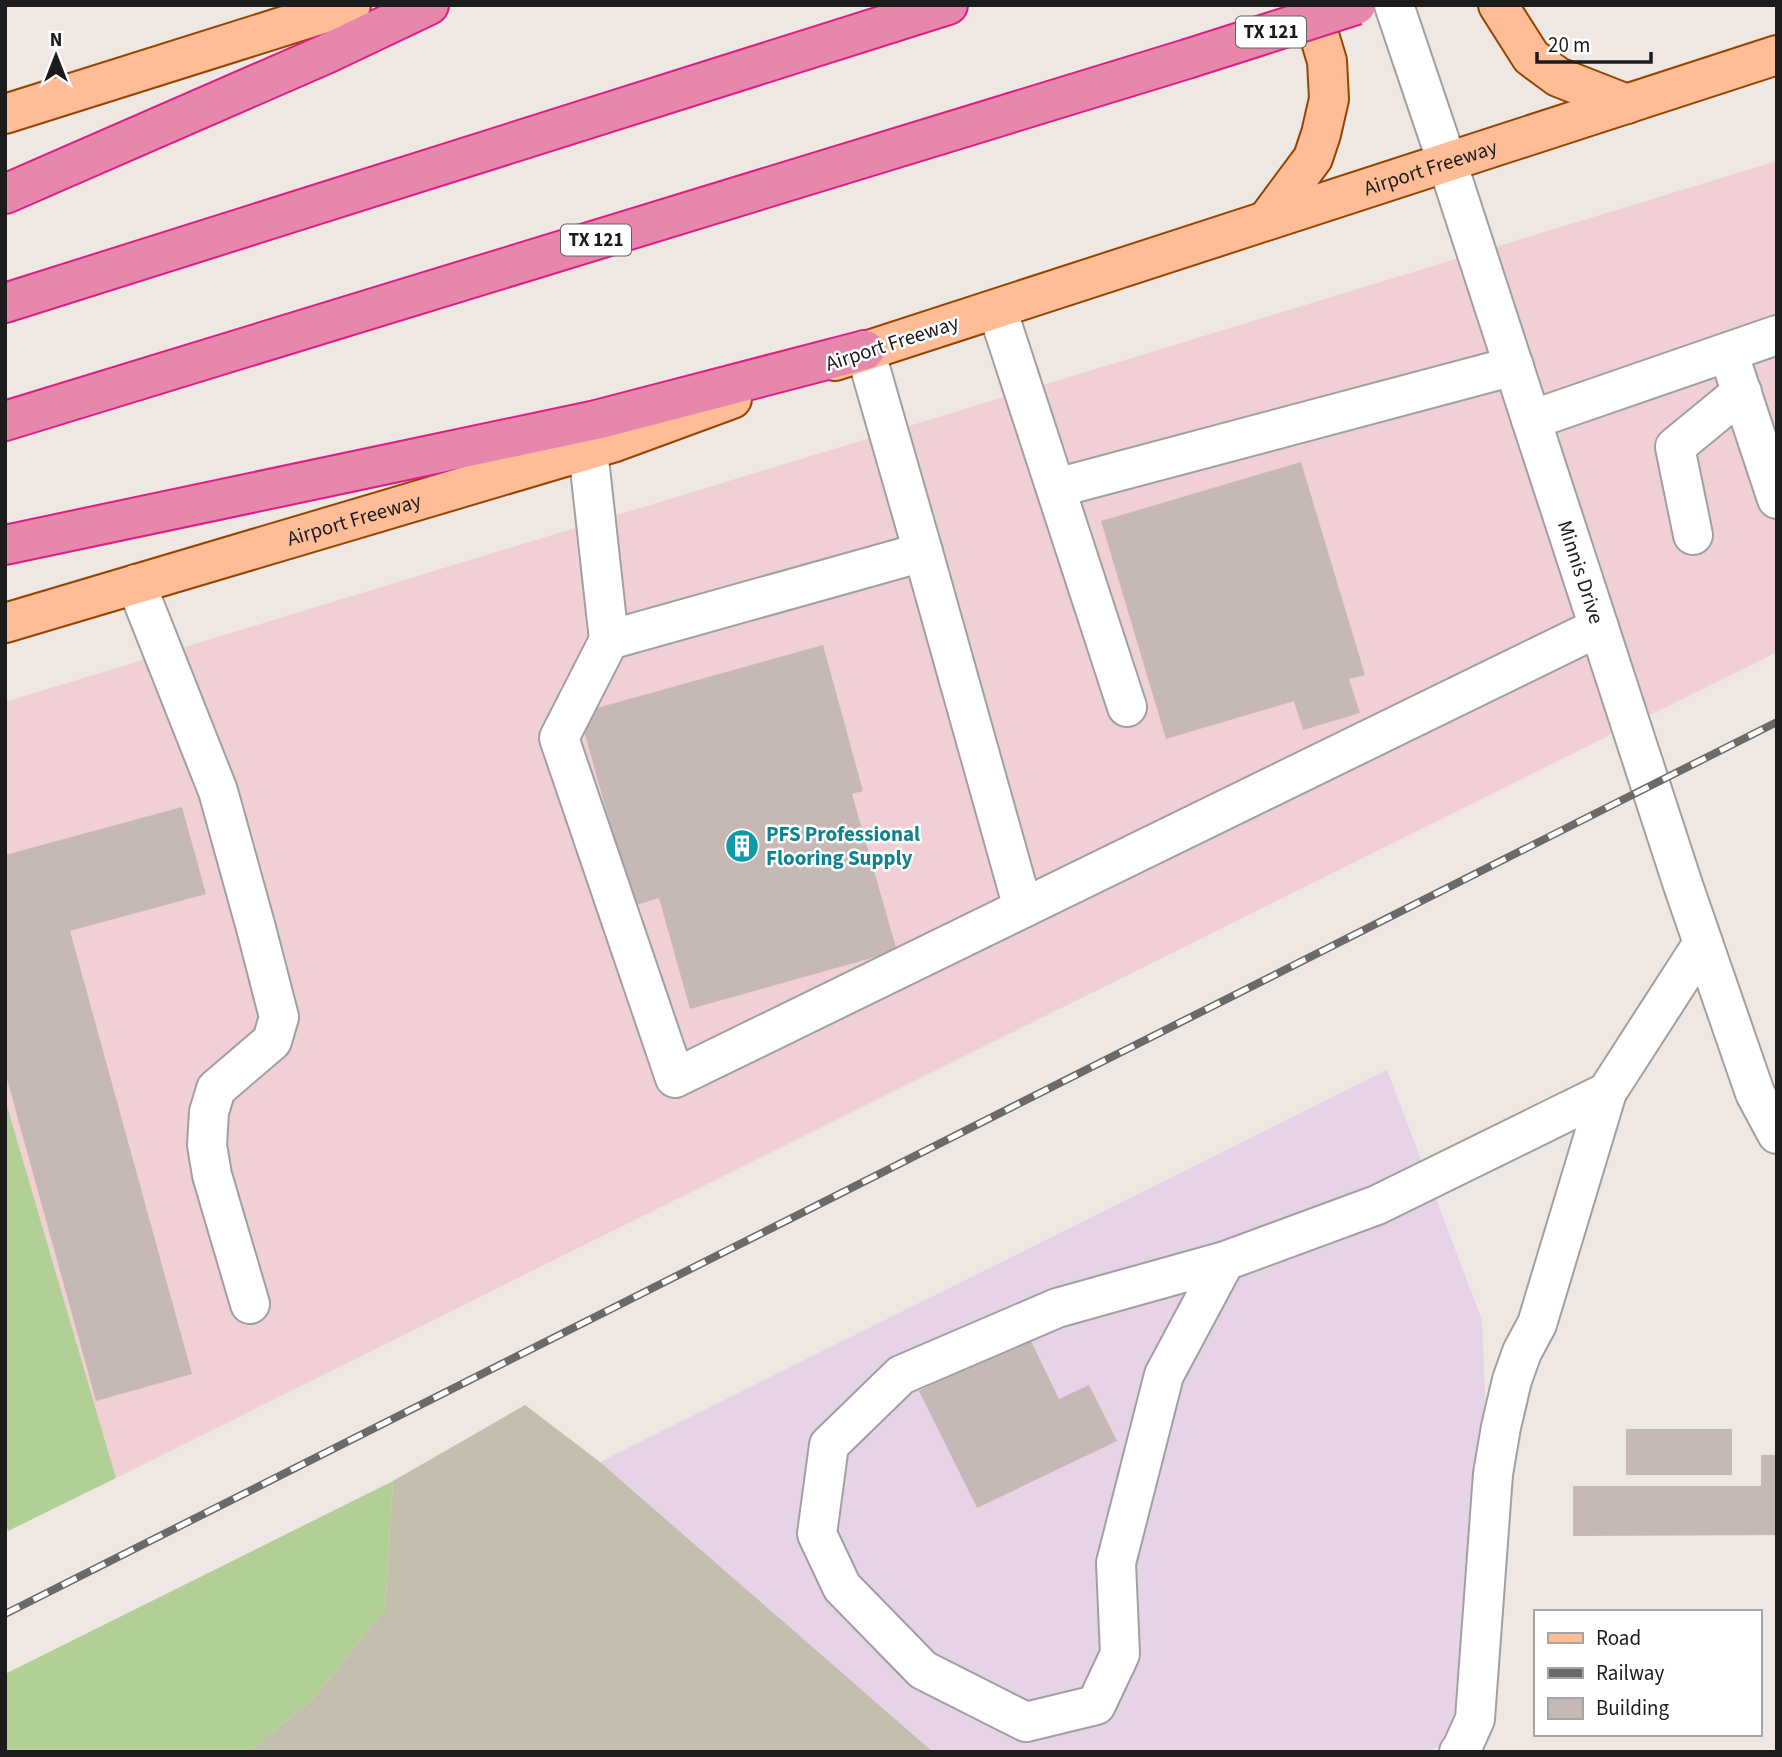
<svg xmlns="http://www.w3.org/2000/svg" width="1782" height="1757" font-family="'Source Sans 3',sans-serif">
	<rect width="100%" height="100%" fill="#eee7e2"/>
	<polygon fill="#f0d0d5" points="1777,161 1777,652 116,1478 5,1099 5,702"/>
	<polygon fill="#e7d3e7" points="1387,1070 1482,1320 1486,1418 1452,1739 1427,1752 933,1752 600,1462"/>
	<polygon fill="#c3bead" points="525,1405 600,1462 933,1752 248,1752 311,1701 385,1610 393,1481"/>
	<g fill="#b2cf95">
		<polygon points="5,1099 116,1478 8,1531 5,1521"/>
		<polygon points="393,1481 385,1610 311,1701 248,1752 5,1752 5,1674"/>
	</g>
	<g fill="#c6b8b5">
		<polygon points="1301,462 1365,675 1349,679 1360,713 1303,730 1294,701 1166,739 1101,521"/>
		<polygon points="823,645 863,791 852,794 897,951 690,1009 659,898 633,906 579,713"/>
		<polygon points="182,807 206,894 70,931 192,1374 96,1401 5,1072 5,855"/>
		<polygon points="1029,1337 1059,1399 1089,1385 1117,1441 977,1508 919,1391"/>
		<rect x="1626" y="1429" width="106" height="46"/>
		<polygon points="1761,1455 1777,1455 1777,1535 1573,1536 1573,1486 1761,1486"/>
	</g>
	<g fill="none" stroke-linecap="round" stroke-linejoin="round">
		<g stroke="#a0a0a0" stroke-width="42">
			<g id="minor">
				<path id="s1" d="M 1394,5 L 1447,162 L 1684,888 L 1755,1093 L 1777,1134"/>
				<polyline points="997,309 1127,707"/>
				<polyline points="1734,370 1777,499"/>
				<polyline points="1531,420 1777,335"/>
				<polyline points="588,450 609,640 559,738 675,1078 1599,627"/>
				<polyline points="1056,488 1514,366"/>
				<polyline points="1693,535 1675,447 1742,392"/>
				<polyline points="923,552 1023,908"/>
				<polyline points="136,584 218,791 256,928 279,1017 272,1041 216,1089 209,1112 207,1145 212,1175 250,1304"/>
				<polyline points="609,640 923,552 865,350"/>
				<polyline points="1225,1261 1057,1308 901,1375 829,1445 817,1534 842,1587 923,1670 1026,1722 1096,1705 1120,1654 1116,1563 1164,1375 1225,1261 1377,1205 1607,1092 1703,943"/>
				<polyline points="1459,1752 1462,1748 1475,1719 1493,1474 1501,1427 1512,1380 1522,1352 1537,1324 1607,1092"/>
			</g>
		</g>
		<g stroke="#954500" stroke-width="42">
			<g id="major">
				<polyline points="1498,5 1531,57 1558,77 1627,104"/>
				<polyline points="5,114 351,5"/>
				<polyline points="1267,220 1313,158 1321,134 1329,99 1327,61 1310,5"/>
				<path id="s2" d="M 835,361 L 1777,55"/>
				<path id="s3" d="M 5,623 L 615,442 L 732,399"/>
			</g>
		</g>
		<g stroke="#db1f86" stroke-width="42">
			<g id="highway">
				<polyline points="5,194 326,54 429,5"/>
				<polyline points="5,303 948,5"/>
				<polyline points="5,421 1187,59"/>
				<polyline points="5,545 596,420 865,350"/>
			</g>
		</g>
		<use href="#minor" stroke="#fff" stroke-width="38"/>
		<use href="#major" stroke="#febd97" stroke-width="38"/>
		<use href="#highway" stroke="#e887ac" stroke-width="38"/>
		<g stroke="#6a6a6a" stroke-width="8">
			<polyline id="rail" points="5,1614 1777,722"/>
		</g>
		<use href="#rail" stroke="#fff" stroke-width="5" stroke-dasharray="16" stroke-linecap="butt"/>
		<g stroke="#db1f86" stroke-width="42" stroke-linecap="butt">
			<polyline id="highway-bridge" points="1187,59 1356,5"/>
		</g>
		<use href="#highway-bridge" stroke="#e887ac" stroke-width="38"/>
	</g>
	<defs>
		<g id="building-disc" transform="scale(1.75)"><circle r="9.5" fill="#0f9aa8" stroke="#fff"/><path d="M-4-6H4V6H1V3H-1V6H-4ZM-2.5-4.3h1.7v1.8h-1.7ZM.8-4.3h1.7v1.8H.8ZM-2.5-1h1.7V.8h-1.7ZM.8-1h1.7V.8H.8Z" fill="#fff"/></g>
	</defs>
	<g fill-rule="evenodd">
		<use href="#building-disc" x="742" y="846"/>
	</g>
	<g text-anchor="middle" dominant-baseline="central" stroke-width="5" stroke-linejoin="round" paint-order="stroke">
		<g fill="#fff" stroke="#606060" stroke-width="2">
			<rect x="1236" y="16.5" width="70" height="31" rx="5"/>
			<rect x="561" y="224.5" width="70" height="31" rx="5"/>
		</g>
		<g font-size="19" font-weight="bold" fill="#1c1c1c">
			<text x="1271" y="32">TX 121</text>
			<text x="596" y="240">TX 121</text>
		</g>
		<g font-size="21" fill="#1c1c1c" stroke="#fff">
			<text stroke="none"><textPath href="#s2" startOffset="626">Airport Freeway</textPath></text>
			<text transform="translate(892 343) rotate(-18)">Airport Freeway</text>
			<text stroke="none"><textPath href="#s3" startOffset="364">Airport Freeway</textPath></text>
			<text stroke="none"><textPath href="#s1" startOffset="597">Minnis Drive</textPath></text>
		</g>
		<g font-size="21" font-weight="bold" fill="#0d838f" stroke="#fff" text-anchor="start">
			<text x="766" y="834">PFS Professional<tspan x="766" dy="24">Flooring Supply</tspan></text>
		</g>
	</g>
	<rect width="1782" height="1757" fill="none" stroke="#1c1c1c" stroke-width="14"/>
	<rect x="1534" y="1610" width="228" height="126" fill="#ffffff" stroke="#a4a4a4" stroke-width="2"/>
	<rect x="1548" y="1633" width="35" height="10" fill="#febd97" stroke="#a4a4a4" stroke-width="2"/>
	<text x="1596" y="1645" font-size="21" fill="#1c1c1c">Road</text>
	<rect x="1548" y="1668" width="35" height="10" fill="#6a6a6a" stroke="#a4a4a4" stroke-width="2"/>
	<text x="1596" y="1680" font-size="21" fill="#1c1c1c">Railway</text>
	<rect x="1548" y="1698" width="35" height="21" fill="#c6b8b5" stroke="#a4a4a4" stroke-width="2"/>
	<text x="1596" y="1715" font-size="21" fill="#1c1c1c">Building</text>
	<g transform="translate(56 56)" stroke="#ffffff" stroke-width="5" paint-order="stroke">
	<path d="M0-5L12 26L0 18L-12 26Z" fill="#1c1c1c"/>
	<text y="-10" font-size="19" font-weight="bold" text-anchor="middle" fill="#1c1c1c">N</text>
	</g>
	<path d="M1537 52v10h114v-10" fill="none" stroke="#1c1c1c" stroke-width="3.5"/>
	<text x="1548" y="52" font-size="21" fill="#1c1c1c" stroke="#ffffff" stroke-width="5" paint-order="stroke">20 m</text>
</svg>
